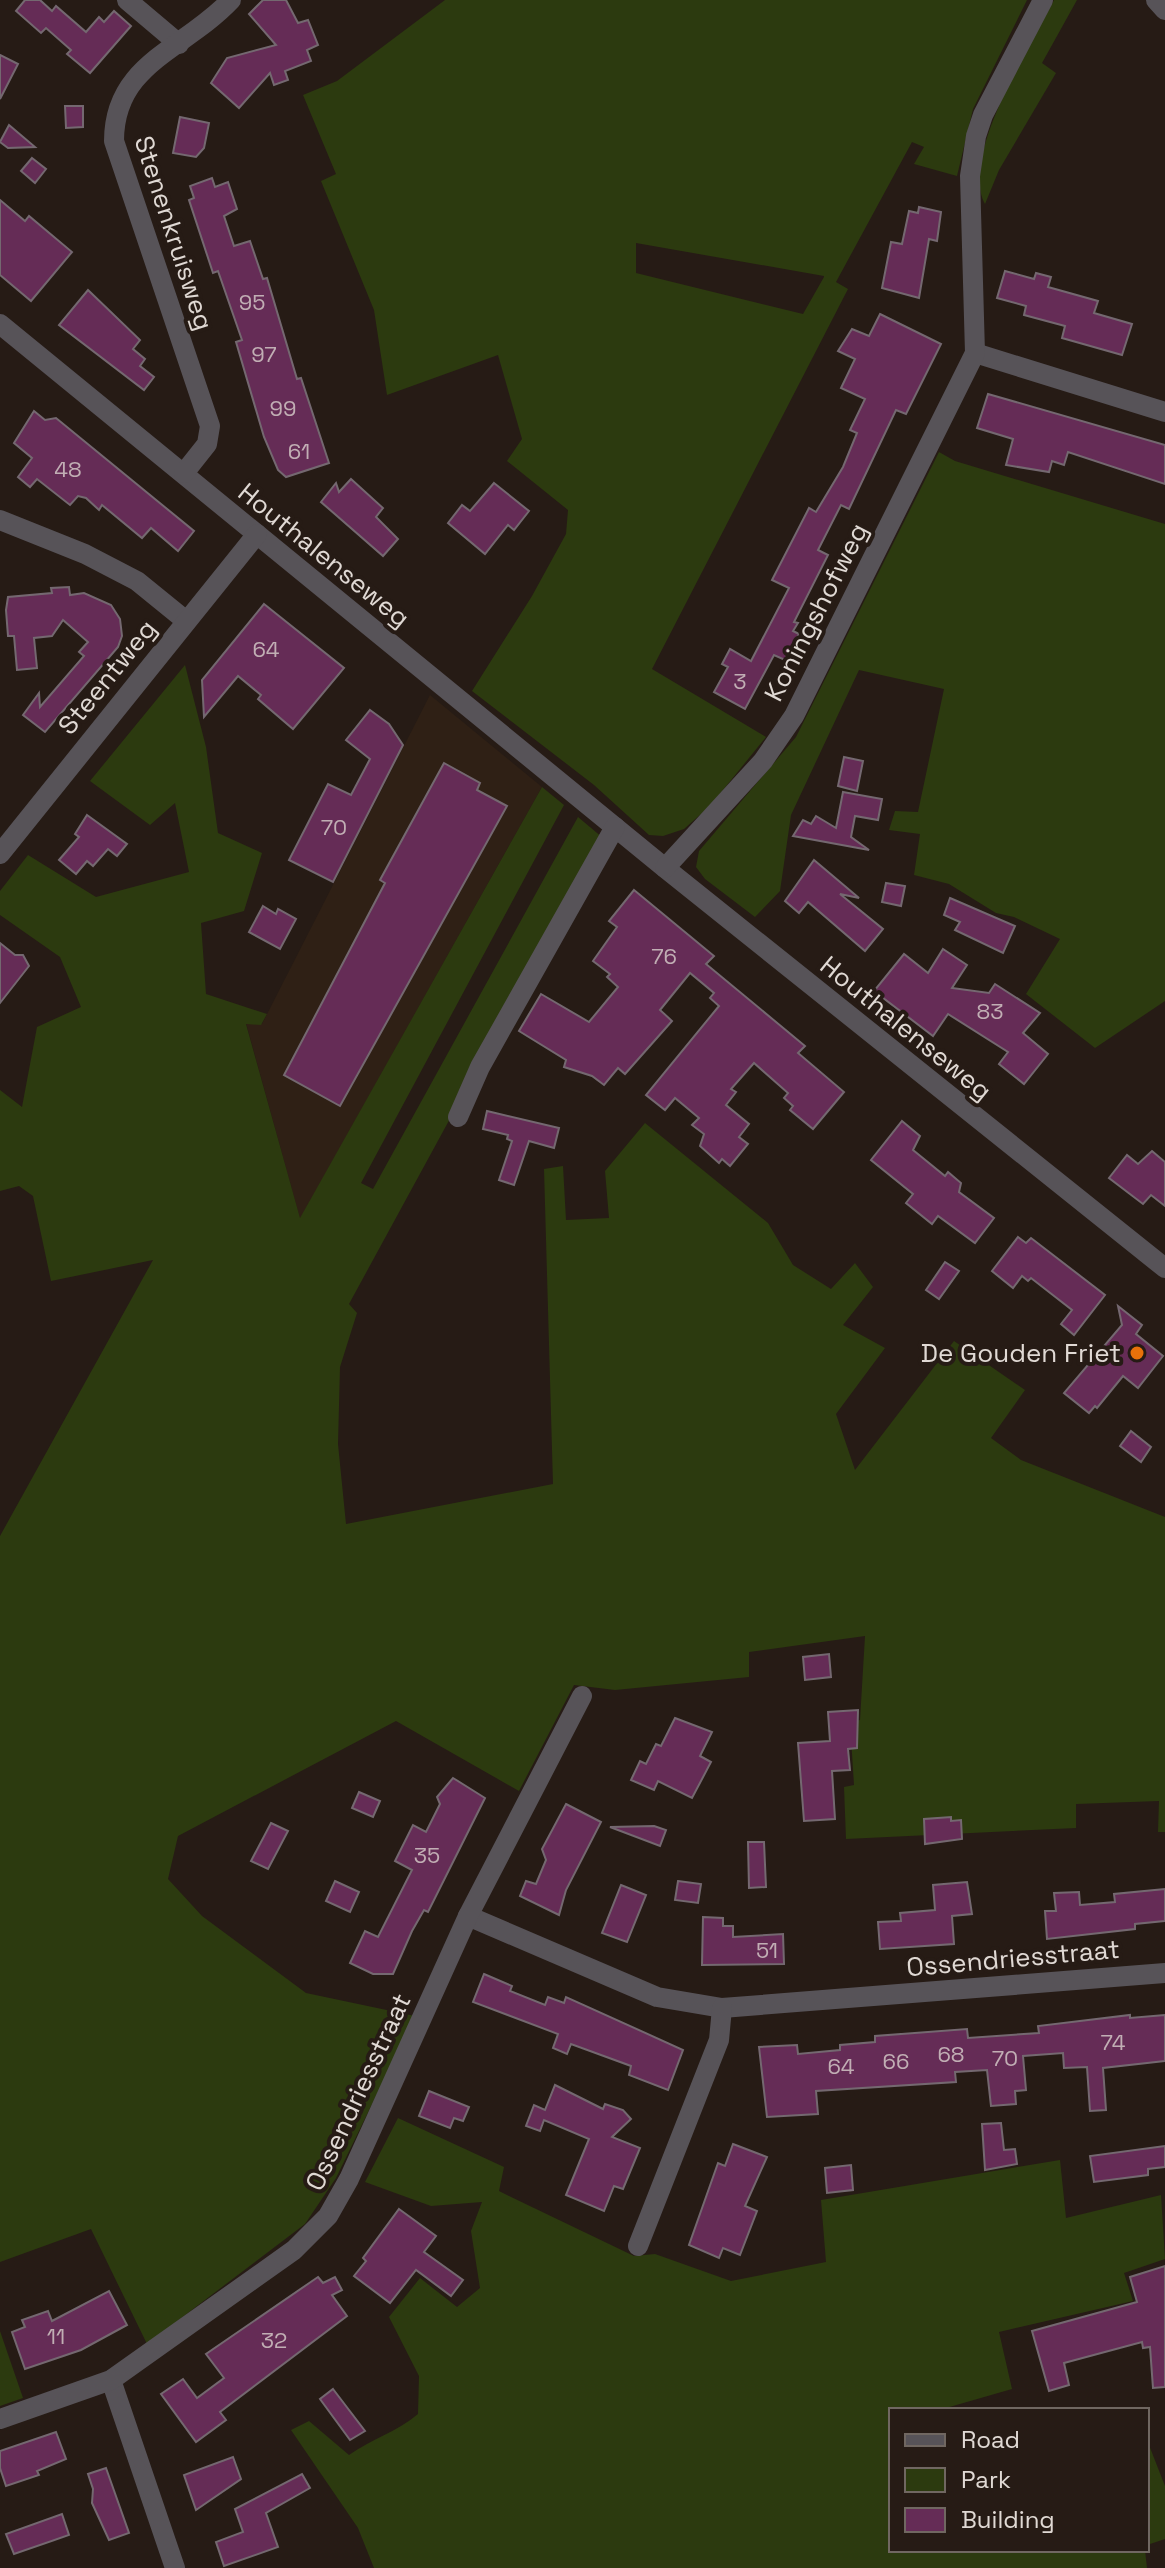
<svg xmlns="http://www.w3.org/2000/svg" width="1165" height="2568" font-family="'Space Grotesk',sans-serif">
	<rect width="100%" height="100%" fill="#261b15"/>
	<polygon fill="#2f2015" points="430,695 542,787 300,1219 246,1023 262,1024"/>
	<g fill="#2c3a0f" fill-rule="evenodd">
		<path d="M 445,0 L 1027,0 L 973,109 L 957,176 L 914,164 L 924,147 L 912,142 L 836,282 L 848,289 L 652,669 L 766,737 L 710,806 L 684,829 L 663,836 L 649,835 L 594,785 L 472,691 L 532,596 L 566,534 L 568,510 L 507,461 L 522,439 L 498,355 L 387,395 L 374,310 L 321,181 L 336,174 L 303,95 L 337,81 ZM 636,243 L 824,276 L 824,277 L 803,314 L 636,273 Z"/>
		<path d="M 1054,0 L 1077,0 L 1042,63 L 1056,73 L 999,170 L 985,204 C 959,157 1031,45 1054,0 Z"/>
		<polygon points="939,452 955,461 1165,524 1165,1001 1095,1048 1026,994 1060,939 1014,917 996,913 949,884 914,875 920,834 889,830 895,811 918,812 944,689 859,670 791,815 780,891 755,917 705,879 696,867 699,851 796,737"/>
		<polygon points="185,665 206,747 218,833 262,853 244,911 201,923 206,994 267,1014 261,1025 246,1024 300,1218 542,787 564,805 361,1183 373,1189 578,817 603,838 349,1304 357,1313 340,1367 338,1444 346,1524 553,1484 544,1169 563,1166 566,1220 609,1218 605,1171 645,1123 768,1223 793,1265 831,1289 855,1263 873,1287 843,1325 885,1348 836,1414 855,1470 954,1341 1025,1390 991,1438 1021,1460 1165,1517 1165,1832 1158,1832 1159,1801 1076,1804 1076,1828 846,1839 844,1787 854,1785 850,1722 860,1720 865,1636 749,1652 749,1677 615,1690 574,1685 519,1791 396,1721 178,1836 168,1879 202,1916 306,1993 415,2016 336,2178 305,2224 147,2344 91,2229 0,2262 0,1536 153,1260 51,1281 33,1196 19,1186 0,1191 0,1090 22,1107 37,1027 81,1007 60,957 0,915 0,891 28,855 96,897 189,872 175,803 150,825 90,781"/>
		<path d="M 398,2118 L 504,2167 L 499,2191 L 509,2196 L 634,2256 L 655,2254 L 731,2281 L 826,2262 L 821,2200 L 1060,2160 L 1066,2218 L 1161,2195 L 1165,2259 L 1124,2273 L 1133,2301 L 999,2332 L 1012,2389 L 939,2410 L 891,2410 L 891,2550 L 1145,2550 L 1147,2568 L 374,2568 L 358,2528 L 291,2430 L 309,2421 L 349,2455 C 371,2439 397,2432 418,2414 L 419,2376 L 389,2317 L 420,2278 L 457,2307 L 480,2288 L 471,2231 L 482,2202 L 431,2206 L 365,2182 Z"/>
		<polygon points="0,2331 23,2398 0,2406"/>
		<polygon points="1147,2440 1165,2486 1165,2539 1147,2545"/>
	</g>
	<g fill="#652c56" stroke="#746870" stroke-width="2">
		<polygon points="25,0 40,0 52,11 56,6 86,32 99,17 104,22 114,11 131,26 90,73 67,54 71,50 46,28 41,33 16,11"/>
		<polygon points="263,0 286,0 298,23 308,20 318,45 307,50 311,61 285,71 288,80 274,85 270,73 239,108 211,83 227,58 276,45 249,14"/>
		<polygon points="0,55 18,64 0,99"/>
		<polygon points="65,106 83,106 83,127 66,128"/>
		<polygon points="180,117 209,123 204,148 196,157 173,153"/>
		<polygon points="9,125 35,147 8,148 0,142"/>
		<polygon points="32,158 46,169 35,183 21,171"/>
		<polygon points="212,178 215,187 228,182 237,209 224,216 234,246 250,241 263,279 267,278 297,379 301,378 329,463 286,477 278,470 264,437 236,342 242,340 218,271 213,273 189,200 194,198 190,186"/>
		<polygon points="0,200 25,221 29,216 72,252 31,301 0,275"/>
		<polygon points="919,207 941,212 937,241 929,239 919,298 882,288 891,242 902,244 909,211 918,213"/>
		<polygon points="1005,271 1034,279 1036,273 1051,277 1048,287 1098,301 1094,313 1132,324 1122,355 1062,338 1065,326 1024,315 1026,306 997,298"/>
		<polygon points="88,290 140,340 133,349 145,359 140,366 154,377 144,390 59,325"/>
		<polygon points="880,314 941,344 906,414 896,410 849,509 841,505 818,550 828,555 794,622 798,623 793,631 799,634 785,660 774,655 745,709 714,692 728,667 722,664 730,649 751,661 789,588 772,580 809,508 816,512 843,467 857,433 850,430 865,399 841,388 855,359 838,351 852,329 869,336"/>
		<polygon points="988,394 1165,445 1165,484 1068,452 1064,465 1052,461 1049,472 1006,465 1013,439 977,428"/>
		<polygon points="34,411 45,420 56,418 194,531 178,551 151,528 142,538 102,505 99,510 86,498 78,496 70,505 37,479 30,487 18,477 32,458 14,443"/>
		<polygon points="351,479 383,508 376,517 398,539 383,556 321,502 336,483 339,492"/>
		<polygon points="494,483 529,511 514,530 508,525 485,554 448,523 462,505 470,511"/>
		<polygon points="69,587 70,595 84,593 111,605 120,619 122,636 118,647 45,732 23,715 39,693 40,707 84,656 79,652 88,642 63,620 52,636 34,638 37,668 17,670 14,636 8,636 6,610 8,597 52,593 51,588"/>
		<polygon points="264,604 344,668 293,729 258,699 261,695 238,676 204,717 202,680"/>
		<polygon points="370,710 389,724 403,745 333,882 289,860 328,784 351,795 370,759 346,740"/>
		<polygon points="844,757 863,761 857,791 838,786"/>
		<polygon points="444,763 480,783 477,790 507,806 340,1106 284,1075 385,883 380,880"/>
		<polygon points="843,792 882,799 878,820 855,816 851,837 869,850 793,836 803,820 811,824 816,816 836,828"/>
		<polygon points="87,815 127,844 117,856 108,849 93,866 87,861 76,874 59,860 79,837 75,834"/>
		<polygon points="814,860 859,898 840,894 883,929 865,951 808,902 799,913 785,901"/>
		<polygon points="886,883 905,886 901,906 882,902"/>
		<polygon points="634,890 714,956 706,964 805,1046 798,1053 844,1092 813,1129 790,1110 793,1106 784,1098 788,1093 754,1063 731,1089 736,1092 726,1105 749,1124 739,1137 748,1144 730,1166 722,1159 719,1163 700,1146 704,1134 692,1125 699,1118 675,1098 665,1110 646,1095 719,1006 710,998 714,993 690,973 660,1010 672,1021 625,1074 618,1068 604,1085 592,1076 564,1067 566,1060 519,1031 541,994 589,1022 618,987 607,977 610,974 593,961 617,927 609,921"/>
		<polygon points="950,898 1015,926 1003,953 955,930 960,922 944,915"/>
		<polygon points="263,906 276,914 278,909 296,919 280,949 249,932"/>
		<polygon points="0,943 15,955 23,955 29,966 0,1003"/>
		<polygon points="943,949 967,965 952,988 989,993 995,984 1040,1013 1023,1033 1048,1054 1024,1084 999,1064 1008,1052 948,1014 933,1036 874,991 904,954 928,973"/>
		<polygon points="487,1111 559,1128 554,1148 529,1141 514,1185 499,1180 512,1141 507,1139 508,1135 483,1129"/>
		<polygon points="902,1121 920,1136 913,1150 945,1176 948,1172 961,1183 959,1192 994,1218 975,1243 938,1216 932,1224 906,1203 913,1194 871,1160"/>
		<polygon points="1152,1151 1165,1162 1165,1206 1151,1195 1143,1204 1109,1178 1127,1155 1138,1164"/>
		<polygon points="1018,1237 1026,1243 1031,1238 1105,1295 1074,1335 1061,1324 1072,1310 1031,1278 1028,1281 1022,1276 1013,1288 992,1271"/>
		<polygon points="945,1262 959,1271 939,1299 926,1290"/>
		<polygon points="1118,1306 1142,1325 1136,1334 1163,1356 1138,1388 1123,1376 1097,1408 1095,1406 1089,1413 1064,1393 1122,1325"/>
		<polygon points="1131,1431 1151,1447 1141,1462 1120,1446"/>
		<polygon points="829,1654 831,1677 805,1680 803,1657"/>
		<polygon points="858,1710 857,1748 848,1749 850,1770 832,1771 835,1819 804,1821 798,1743 830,1741 828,1712"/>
		<polygon points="675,1718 712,1732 700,1756 711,1762 692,1798 658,1781 654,1790 631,1780 640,1761 646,1764 656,1744 661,1746"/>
		<polygon points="453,1778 485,1798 428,1912 424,1910 412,1931 393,1974 373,1974 350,1963 365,1931 378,1937 412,1870 395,1861 413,1825 426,1832 440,1804 437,1797"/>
		<polygon points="359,1792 380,1801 373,1817 352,1808"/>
		<polygon points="566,1804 601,1822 566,1890 559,1915 520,1896 526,1881 536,1884 546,1860 542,1849"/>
		<polygon points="951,1817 951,1821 961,1820 962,1839 925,1844 924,1819"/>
		<polygon points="271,1823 288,1831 268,1869 251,1861"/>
		<polygon points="654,1826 666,1830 660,1846 610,1827"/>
		<polygon points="748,1842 764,1842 766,1887 749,1888"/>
		<polygon points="335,1881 359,1892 350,1912 326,1901"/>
		<polygon points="678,1881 701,1884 698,1903 675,1900"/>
		<polygon points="967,1882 972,1914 952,1916 954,1944 880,1949 878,1922 901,1921 900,1913 935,1910 933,1885"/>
		<polygon points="621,1885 646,1895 627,1942 602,1933"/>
		<polygon points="1165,1889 1165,1921 1135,1924 1135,1929 1047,1939 1045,1911 1056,1911 1054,1893 1079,1892 1080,1905 1115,1902 1114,1894"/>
		<polygon points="703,1917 723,1918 723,1926 733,1926 733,1937 783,1934 784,1964 702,1965"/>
		<polygon points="484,1974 512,1986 510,1991 545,2005 548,1997 564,2003 566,1997 683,2050 668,2090 629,2075 631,2066 571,2044 567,2054 553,2048 558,2034 473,2002"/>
		<polygon points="1130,2015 1130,2018 1165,2015 1165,2061 1103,2068 1106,2110 1090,2111 1087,2067 1064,2068 1063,2053 1023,2056 1026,2090 1015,2091 1016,2104 991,2106 987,2070 955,2072 956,2082 816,2091 818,2114 767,2117 759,2047 797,2045 798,2054 840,2050 840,2045 875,2042 875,2036 967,2029 968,2038 1039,2033 1038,2026"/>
		<polygon points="555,2085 603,2109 605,2104 623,2110 631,2119 612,2137 640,2148 623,2189 614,2186 604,2211 566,2195 589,2139 544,2120 540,2131 526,2126 534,2105 545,2110"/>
		<polygon points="429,2091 469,2107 463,2121 454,2118 450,2128 419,2116"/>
		<polygon points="1001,2123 1004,2150 1015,2149 1017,2164 985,2170 982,2124"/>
		<polygon points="733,2144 767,2157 745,2206 757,2211 740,2255 723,2248 719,2258 689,2245 718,2163 725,2166"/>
		<polygon points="1165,2146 1165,2167 1148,2169 1148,2175 1094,2182 1090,2156"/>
		<polygon points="851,2165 853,2190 827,2193 825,2168"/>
		<polygon points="399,2209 436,2236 424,2252 463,2280 451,2296 416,2270 390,2303 354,2276 366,2261 363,2258"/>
		<polygon points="1165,2266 1165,2387 1153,2388 1150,2347 1143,2348 1142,2342 1064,2363 1069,2385 1049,2391 1032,2331 1137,2302 1130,2277"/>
		<polygon points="318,2277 323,2283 335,2277 342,2290 332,2295 347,2316 220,2412 226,2420 196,2442 161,2394 183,2379 197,2398 224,2378 206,2354"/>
		<polygon points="109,2291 127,2325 81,2350 25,2369 12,2332 25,2327 22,2320 48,2311 52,2321"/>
		<polygon points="333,2389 365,2431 350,2440 320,2399"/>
		<polygon points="56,2432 66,2459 37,2471 39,2475 6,2486 0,2468 0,2451"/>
		<polygon points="233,2457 241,2479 196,2510 184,2475"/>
		<polygon points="106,2468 129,2533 109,2540 92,2503 93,2489 88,2474"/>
		<polygon points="302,2474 310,2488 266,2513 278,2547 224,2566 216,2542 243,2532 235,2509"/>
		<polygon points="62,2514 69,2535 14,2554 6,2534"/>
	</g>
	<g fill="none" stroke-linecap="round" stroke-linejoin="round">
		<g stroke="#575358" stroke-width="20">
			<polyline points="127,0 179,44"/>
			<polyline points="1156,0 1165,10"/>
			<polyline points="0,324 665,868 1165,1268"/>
			<polyline points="975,353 1165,412"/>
			<path d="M 184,473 L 207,444 L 210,426 L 114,141 C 114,63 184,50 231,0"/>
			<polyline points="0,520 85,554 137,581 185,620"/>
			<polyline points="0,854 257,534"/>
			<polyline points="665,868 763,761 794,716 975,353 970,176 976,136 983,115 1043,0"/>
			<polyline points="458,1117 480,1067 615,827"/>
			<polyline points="468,1916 657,1997 722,2008 1165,1973"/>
			<polyline points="638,2246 719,2040 722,2008"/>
			<polyline points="111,2380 175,2568"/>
			<polyline points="0,2419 111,2380 294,2250 328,2216 349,2179 468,1916 582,1696"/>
		</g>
	</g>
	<circle fill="#e8710a" stroke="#261b15" stroke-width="3" cx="1137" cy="1353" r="8"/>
	<g text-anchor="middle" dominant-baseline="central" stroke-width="8" stroke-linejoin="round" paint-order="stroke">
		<g font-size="22" fill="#c1aeb4">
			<text x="252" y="302">95</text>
			<text x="264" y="354">97</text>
			<text x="283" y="408">99</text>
			<text x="299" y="451">61</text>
			<text x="68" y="469">48</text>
			<text x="266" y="649">64</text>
			<text x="740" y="681">3</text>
			<text x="334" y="827">70</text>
			<text x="664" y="956">76</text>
			<text x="990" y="1011">83</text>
			<text x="427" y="1855">35</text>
			<text x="767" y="1950">51</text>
			<text x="1113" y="2042">74</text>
			<text x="951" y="2054">68</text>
			<text x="1005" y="2058">70</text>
			<text x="896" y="2061">66</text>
			<text x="841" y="2066">64</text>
			<text x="56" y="2336">11</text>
			<text x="274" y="2340">32</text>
		</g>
		<g font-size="26" fill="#e0d9d4" stroke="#261b15">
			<text transform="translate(174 233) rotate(72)">Stenenkruisweg</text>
			<text transform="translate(324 555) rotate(39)">Houthalenseweg</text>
			<text transform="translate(816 612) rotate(-63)">Koningshofweg</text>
			<text transform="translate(107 677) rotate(-51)">Steentweg</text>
			<text transform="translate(906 1028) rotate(39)">Houthalenseweg</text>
			<text transform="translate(1013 1958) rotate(-5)">Ossendriesstraat</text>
			<text transform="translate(358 2092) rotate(-65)">Ossendriesstraat</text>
		</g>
		<g font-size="26" fill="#e0d9d4" stroke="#261b15" text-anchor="end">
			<text x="1121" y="1353">De Gouden Friet</text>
		</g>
	</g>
	<rect x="889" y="2408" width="260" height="144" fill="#261b15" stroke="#706761" stroke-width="2"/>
	<rect x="905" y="2434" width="40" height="12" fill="#575358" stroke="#706761" stroke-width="2"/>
	<text x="961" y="2448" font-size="24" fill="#e0d9d4">Road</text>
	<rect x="905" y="2468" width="40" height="24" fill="#2c3a0f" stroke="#706761" stroke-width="2"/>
	<text x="961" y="2488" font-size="24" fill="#e0d9d4">Park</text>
	<rect x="905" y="2508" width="40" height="24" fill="#652c56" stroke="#706761" stroke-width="2"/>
	<text x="961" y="2528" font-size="24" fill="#e0d9d4">Building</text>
</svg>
